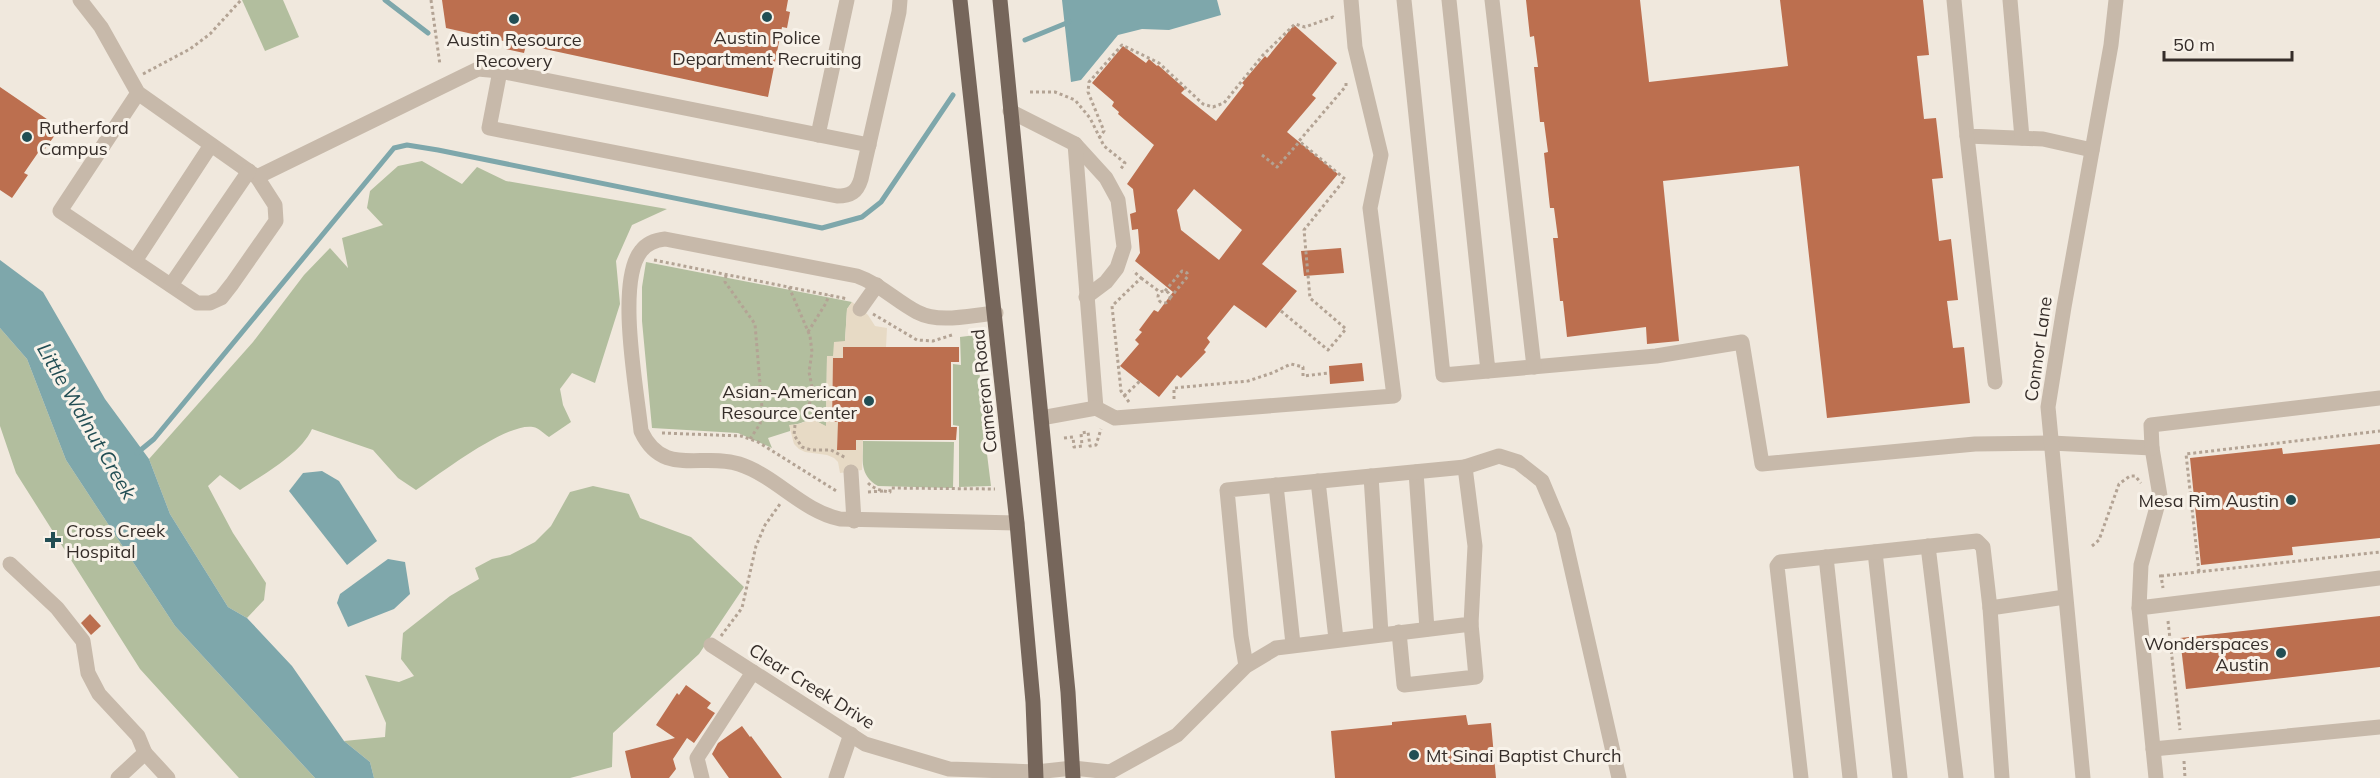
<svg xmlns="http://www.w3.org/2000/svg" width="2380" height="778" font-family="Mulish,sans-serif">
	<rect width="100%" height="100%" fill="#f0e8dd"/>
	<g fill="#b2be9e">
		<polygon points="242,0 283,0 299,37 265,51"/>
		<path d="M 422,161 L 462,184 L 477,167 L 506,181 L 667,209 L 632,225 L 616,261 L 620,304 L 595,383 L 572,373 L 560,389 L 563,405 L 571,422 L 549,437 C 544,434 539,428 533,427 C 507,422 440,474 416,490 L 398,478 L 373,450 L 312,429 C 301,454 262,475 240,490 L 220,475 L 208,486 L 233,533 L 266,583 L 264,600 L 247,618 L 228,607 L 170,514 L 149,459 L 253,342 L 304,275 L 330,248 L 348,268 L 342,238 L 383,225 L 367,208 L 370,191 L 398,166 Z"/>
		<path d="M 646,262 L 852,302 L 847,309 L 845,341 L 833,356 L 827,356 L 826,427 C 806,413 809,424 790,425 L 790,431 L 768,438 L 772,448 L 738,433 L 652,428 L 642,321 L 642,287 Z"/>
		<polygon points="0,328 27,359 66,460 175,626 315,778 239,778 140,669 16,473 0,426"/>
		<polygon points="976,335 984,422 989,435 986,446 991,486 959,487 959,426 953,425 953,364 961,365 960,337"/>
		<path d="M 863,441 L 954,442 L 953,488 L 878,486 C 859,475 863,460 863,441 Z"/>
		<polygon points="593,486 629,494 640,518 691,537 744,587 699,654 613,733 612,767 570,778 374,778 370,762 344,741 385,737 386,723 365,675 399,682 414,676 401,659 403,633 450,596 479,579 475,568 492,559 510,555 535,542 551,526 570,492"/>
	</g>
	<polygon fill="#e7dac5" points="852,302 868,315 875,326 887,328 886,347 843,347 843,358 833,358 832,422 844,422 838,433 837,450 856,450 856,440 863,440 862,470 840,473 838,462 834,458 827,455 805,452 799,449 794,444 789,425 799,424 812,419 826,426 827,356 833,356 834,342 845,341 847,309"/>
	<g fill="#7ea7ab">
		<polygon points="1062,0 1217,0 1221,15 1169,30 1142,29 1118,35 1081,80 1071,82"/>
		<polygon points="0,260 43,292 105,399 149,459 170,514 228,607 247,618 292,666 344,741 370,762 374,778 315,778 175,626 66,460 27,359 0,328"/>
		<polygon points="322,471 339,481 377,541 347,565 289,491 303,473"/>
		<polygon points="388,559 405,562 410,594 394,609 348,627 337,603 340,594"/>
	</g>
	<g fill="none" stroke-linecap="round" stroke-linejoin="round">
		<g stroke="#7ea7ab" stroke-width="5">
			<polyline points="385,0 428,33"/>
			<polyline points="1025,40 1069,22"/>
			<polyline points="137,453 154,439 394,148 407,145 438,150 822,228 862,217 881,202 953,95"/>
		</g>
	</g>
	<g fill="#bc6f4f" fill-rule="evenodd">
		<polygon points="442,0 788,0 786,11 790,12 787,28 782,27 768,97 526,45 524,53 506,49 508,42 446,28"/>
		<polygon points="1526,0 1640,0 1649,82 1788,66 1780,0 1923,0 1929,55 1917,56 1924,119 1936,118 1943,178 1932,179 1939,241 1951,239 1958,300 1947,301 1953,348 1964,347 1970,403 1827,418 1799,166 1663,181 1679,341 1647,344 1646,327 1567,337 1563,301 1560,301 1553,238 1558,238 1554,208 1550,208 1544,153 1548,152 1544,122 1540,122 1534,67 1538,67 1534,36 1530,37"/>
		<path d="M 1294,25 L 1337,63 L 1312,95 L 1316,98 L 1287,132 L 1338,174 L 1262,264 L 1297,291 L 1266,328 L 1234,305 L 1207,338 L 1210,342 L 1204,350 L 1206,352 L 1181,378 L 1177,375 L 1159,397 L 1120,366 L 1139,344 L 1135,340 L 1142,332 L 1139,330 L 1154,310 L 1158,312 L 1173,292 L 1135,261 L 1140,253 L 1138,229 L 1132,230 L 1130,214 L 1136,212 L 1133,189 L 1127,184 L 1154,145 L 1118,114 L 1119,112 L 1112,106 L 1114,102 L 1092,83 L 1123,46 L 1146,63 L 1149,59 L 1157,66 L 1158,65 L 1185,89 L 1181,93 L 1216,121 L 1244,85 L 1242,83 L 1265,56 L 1267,58 ZM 1194,189 L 1242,230 L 1219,260 L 1181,230 L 1177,210 Z"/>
		<polygon points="0,87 60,128 45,149 42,147 24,173 28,175 12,198 0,190"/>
		<polygon points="1341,248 1344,273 1304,276 1301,251"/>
		<polygon points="843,347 959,347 959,362 951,362 951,427 957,427 956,440 856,440 856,450 837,450 838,422 832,422 833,358 843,358"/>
		<polygon points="1362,363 1364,381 1330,384 1329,366"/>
		<polygon points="2380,444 2380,538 2292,547 2293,555 2201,565 2190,458 2282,448 2283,454"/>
		<polygon points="90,614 101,626 91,635 81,623"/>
		<polygon points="2380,616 2380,667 2186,689 2180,638"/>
		<polygon points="686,685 711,703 707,708 715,713 694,743 687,738 673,759 676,769 669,778 631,778 625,751 675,738 656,725 677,693 679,695"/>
		<polygon points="1466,715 1468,725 1491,723 1496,778 1335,778 1331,731 1392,725 1392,722"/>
		<polygon points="742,726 750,737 751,736 782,778 729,778 712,754 718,743"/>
	</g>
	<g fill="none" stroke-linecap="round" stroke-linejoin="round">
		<g stroke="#b3a394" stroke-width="3" stroke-dasharray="3 3" stroke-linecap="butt">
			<polyline points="431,0 440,65"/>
			<polyline points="143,74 190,49 210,34 241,0"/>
			<polyline points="1030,92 1055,92 1075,100 1090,118 1104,146 1125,163 1120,170"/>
			<polyline points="1099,138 1104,131 1088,92 1089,82 1122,45 1159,63 1203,104 1213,107 1224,103 1263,55 1295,24 1305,27 1333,17 1336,19"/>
			<polyline points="1262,155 1277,167 1299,142"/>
			<polyline points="654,260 848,299"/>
			<polyline points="726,275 725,282 755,324 762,408 787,419 797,417 809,405 813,392 809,372 812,352 810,336 789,287"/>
			<polyline points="1141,278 1160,292"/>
			<circle cx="1164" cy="297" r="6"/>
			<polyline points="1165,291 1182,271 1187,273 1188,276 1170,298"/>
			<polyline points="1281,311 1328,350 1346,329 1310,298 1304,230 1345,179 1299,141 1346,86 1346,82"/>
			<polyline points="873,314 917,340 933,341 952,335"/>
			<polyline points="808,332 826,303 829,295"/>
			<polyline points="1124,396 1140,381"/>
			<polyline points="1174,399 1174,388 1248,381 1272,373 1291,364 1303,367 1303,376 1329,373"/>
			<polyline points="1129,402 1121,391 1112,306 1141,278 1133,271"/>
			<polyline points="795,425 794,435 802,447 811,450 831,450 846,458"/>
			<polyline points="662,433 741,436 758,442 838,492"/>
			<polyline points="1064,438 1073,437 1074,447 1082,446 1081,433 1088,432 1090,446 1096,445 1101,429"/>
			<polyline points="750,439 760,424 762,408"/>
			<path d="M 868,483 C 874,489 882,491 890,492 L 890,488 L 995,489"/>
			<polyline points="868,492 883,491"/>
			<polyline points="2092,546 2099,540 2119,484 2130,476 2135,476 2141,483"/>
			<polyline points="2199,572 2186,454 2380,431"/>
			<polyline points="2159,576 2161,576 2163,588"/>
			<polyline points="2161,576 2380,552"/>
			<polyline points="2168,621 2180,730"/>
			<polyline points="721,636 742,608 756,546 765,525 780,504"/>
			<polyline points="2184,761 2185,778"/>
		</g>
		<g stroke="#c7b9aa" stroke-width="15">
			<polyline points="80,0 101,27 138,93 257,177 275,205 276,221 232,284 221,298 210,303 197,303 60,211 138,93"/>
			<polyline points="1404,0 1443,375 1488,371"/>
			<polyline points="1449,0 1488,371 1656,356 1742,342 1762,464 1975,444 2051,443 2152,448 2160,496 2141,565 2139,608"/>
			<polyline points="1492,0 1534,367"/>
			<polyline points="1954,0 1967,136 2043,139 2092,150"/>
			<polyline points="2010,0 2022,138"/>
			<path d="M 500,71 L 489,128 L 837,196 C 851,196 857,192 861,179 L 899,12 L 900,0"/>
			<polyline points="1010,111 1075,144 1106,178 1118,200 1124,247 1117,268 1106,282 1086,297"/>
			<polyline points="818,135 847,0"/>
			<polyline points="1967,136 1995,382"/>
			<polyline points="1075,144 1096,408 1115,418 1394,396 1370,208 1381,155 1355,47 1351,0"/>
			<polyline points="257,177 478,69 500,71 869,145"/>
			<polyline points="135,261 211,145"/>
			<polyline points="171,285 249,171"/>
			<polyline points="860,309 877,285"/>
			<path d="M 996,313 C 971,315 940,324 917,312 C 896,301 880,284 857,276 L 665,239 C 655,240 647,243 641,251 C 616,282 637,391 641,431 C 663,478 701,452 739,464 C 776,476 802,511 840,519 L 1017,523"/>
			<polyline points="1041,418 1096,408"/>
			<polyline points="2152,448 2151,425 2380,398"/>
			<polyline points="1465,467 1499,456 1518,462 1542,481 1563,531 1619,778"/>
			<polyline points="851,472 854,521"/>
			<polyline points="1416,472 1427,629"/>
			<polyline points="1371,476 1381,634"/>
			<polyline points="1318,481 1336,639"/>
			<polyline points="1276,485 1293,644"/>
			<polyline points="1928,546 1956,778"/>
			<polyline points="1875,552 1900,778"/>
			<polyline points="1826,557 1850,778"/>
			<polyline points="10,564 57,608 83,641 88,673 99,694 138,736 145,753"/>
			<polyline points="1990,608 2065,597"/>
			<polyline points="1399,632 1404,685 1476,677 1471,624"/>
			<polyline points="711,645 865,744 949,769 1036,772 1073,768 1110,772 1177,735 1246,666 1276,648 1471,624 1475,546 1465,467 1227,490 1241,636 1246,666"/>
			<polyline points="2153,749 2380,727"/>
			<polyline points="118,778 145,753 168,778"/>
			<polyline points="702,778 697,758 753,672"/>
			<polyline points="836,778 851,734"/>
			<polyline points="1801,778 1777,566 1780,562 1977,541 1983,547 1990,608 2002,778"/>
			<polyline points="2083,778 2048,407 2064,307 2111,45 2116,0"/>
			<polyline points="2156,778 2139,608 2380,578"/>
		</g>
		<g stroke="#76665b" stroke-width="15">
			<polyline points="960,0 1017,523 1033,702 1036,778"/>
			<polyline points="1000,0 1068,692 1073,778"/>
		</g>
	</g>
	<g fill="#224e54" stroke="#f8f2e9" stroke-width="2">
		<circle cx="767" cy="17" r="6"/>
		<circle cx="514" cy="19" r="6"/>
		<circle cx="27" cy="137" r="6"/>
		<circle cx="869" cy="401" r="6"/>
		<circle cx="2291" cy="500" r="6"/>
		<path d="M50 531h6v6h6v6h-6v6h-6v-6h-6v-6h6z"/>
		<circle cx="2281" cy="653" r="6"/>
		<circle cx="1414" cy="755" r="6"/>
	</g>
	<g text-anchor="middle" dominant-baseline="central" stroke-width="6" stroke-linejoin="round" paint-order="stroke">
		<g font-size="18" fill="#352d29" stroke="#f8f2e9" text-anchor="start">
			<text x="767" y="37" text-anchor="middle">Austin Police<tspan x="767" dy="21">Department Recruiting</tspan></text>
			<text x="514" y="39" text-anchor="middle">Austin Resource<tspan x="514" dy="21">Recovery</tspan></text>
			<text x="39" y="127">Rutherford<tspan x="39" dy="21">Campus</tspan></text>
			<text x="857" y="391" text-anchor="end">Asian-American<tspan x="857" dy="21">Resource Center</tspan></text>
			<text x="2279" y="500" text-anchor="end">Mesa Rim Austin</text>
			<text x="66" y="530">Cross Creek<tspan x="66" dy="21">Hospital</tspan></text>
			<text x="2269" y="643" text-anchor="end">Wonderspaces<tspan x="2269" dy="21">Austin</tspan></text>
			<text x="1426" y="755">Mt Sinai Baptist Church</text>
		</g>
		<g font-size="18" fill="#352d29" stroke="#f8f2e9">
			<text transform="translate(2038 349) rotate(-82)">Connor Lane</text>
			<text transform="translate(984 391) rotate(-96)">Cameron Road</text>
			<text transform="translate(812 686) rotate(32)">Clear Creek Drive</text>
		</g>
		<g font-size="20" font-style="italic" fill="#224e54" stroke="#f8f2e9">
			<text transform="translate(87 421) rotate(60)">Little Walnut Creek</text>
		</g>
	</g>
	<path d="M2164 51v9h128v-9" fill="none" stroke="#352d29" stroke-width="3"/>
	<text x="2173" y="51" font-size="18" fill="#352d29" stroke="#f8f2e9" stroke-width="4.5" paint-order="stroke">50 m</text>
</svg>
